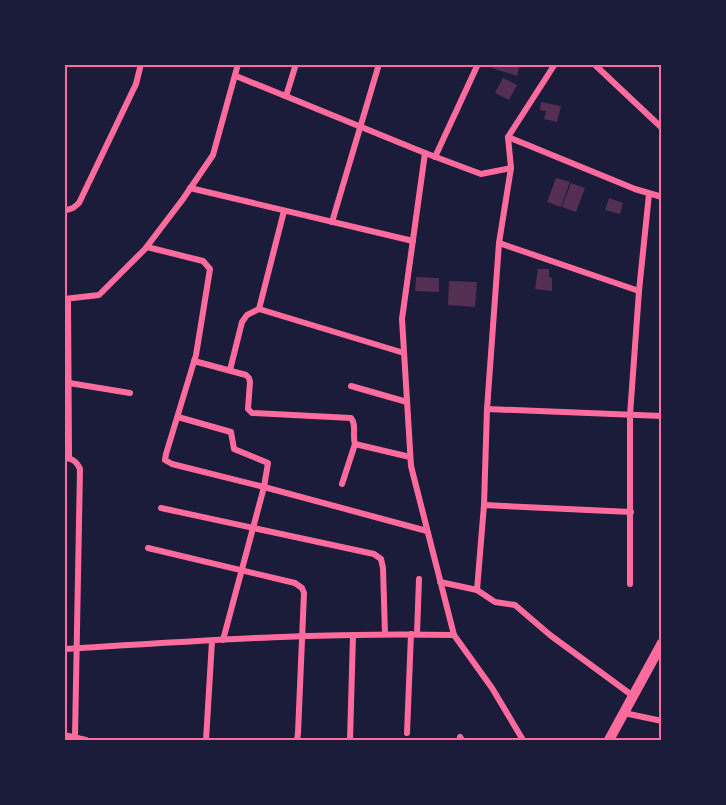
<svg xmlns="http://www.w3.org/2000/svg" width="726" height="805" font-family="Jost,sans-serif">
	<rect width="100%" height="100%" fill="#1b1b3a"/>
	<g fill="#542f53">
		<polygon points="493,64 520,64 517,76 492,68"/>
		<polygon points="503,78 517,85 509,100 495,93"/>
		<polygon points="541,102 561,106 557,122 544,119 546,111 540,110"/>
		<polygon points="556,178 570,182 561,207 547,202"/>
		<polygon points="571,183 585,188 576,212 562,207"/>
		<polygon points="609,198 623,203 620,214 605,210"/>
		<polygon points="538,269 549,269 549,277 552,278 552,291 535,289"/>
		<polygon points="416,277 439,278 439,292 415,291"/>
		<polygon points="449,281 477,282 475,307 448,305"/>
	</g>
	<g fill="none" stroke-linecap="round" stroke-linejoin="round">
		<g stroke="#ff6b9d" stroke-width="6">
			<polyline points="594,64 662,128"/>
			<polyline points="236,76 425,153 481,174 511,168"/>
			<polyline points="286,96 296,64"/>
			<polyline points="508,137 635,189 662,197"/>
			<polyline points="425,153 402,319 411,466 454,635 492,688 523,740"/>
			<polyline points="435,157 478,64"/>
			<polyline points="190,188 413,241"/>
			<polyline points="64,211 73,208 79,203 136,84 141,64"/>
			<polyline points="284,211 259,309 404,353"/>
			<polyline points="332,222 379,64"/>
			<polyline points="499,243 639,291"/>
			<polyline points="147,247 203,261 210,269 196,355 166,454 165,460 172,464 264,487 427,531"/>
			<polyline points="64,299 99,295 145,249 183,199 213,155 238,64"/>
			<polyline points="68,299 69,458"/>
			<path d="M 194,361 L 246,375 L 249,378 L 250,382 L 248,409 L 252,413 L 351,418 C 357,425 352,436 355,444 L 410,457"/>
			<polyline points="230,370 242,322 247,315 259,309"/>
			<polyline points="69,383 130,393"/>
			<polyline points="351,386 407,402"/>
			<polyline points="487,409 662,416"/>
			<polyline points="178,417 231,432 234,449 268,463 264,487 223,640"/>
			<path d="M 64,458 C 73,458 77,462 80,469 L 75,737"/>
			<polyline points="342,484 355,444"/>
			<polyline points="484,505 631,512"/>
			<polyline points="161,508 374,554 381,559 383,568 385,634"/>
			<polyline points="148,548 295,583 302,588 304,593 298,733 297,740"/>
			<polyline points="440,582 477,590 495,602 515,605 550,635 633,696"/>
			<polyline points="630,584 630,415 639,291 649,194"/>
			<polyline points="477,590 484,505 487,409 499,243 511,168 508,137 555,64"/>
			<polyline points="417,634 419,579"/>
			<path d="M 64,649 C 194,641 324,632 454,635"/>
			<polyline points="624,713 662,721"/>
			<polyline points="407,733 411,634"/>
			<polyline points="64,735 86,740"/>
			<polyline points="460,737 462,740"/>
			<polyline points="206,740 212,641"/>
			<polyline points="350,740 353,635"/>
		</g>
		<polyline stroke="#ff6b9d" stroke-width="10" points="609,740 662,643"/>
	</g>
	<rect width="726" height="805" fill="none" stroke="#1b1b3a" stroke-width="132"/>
	<rect x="66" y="66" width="594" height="673" fill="none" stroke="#ff6b9d" stroke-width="2"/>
</svg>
